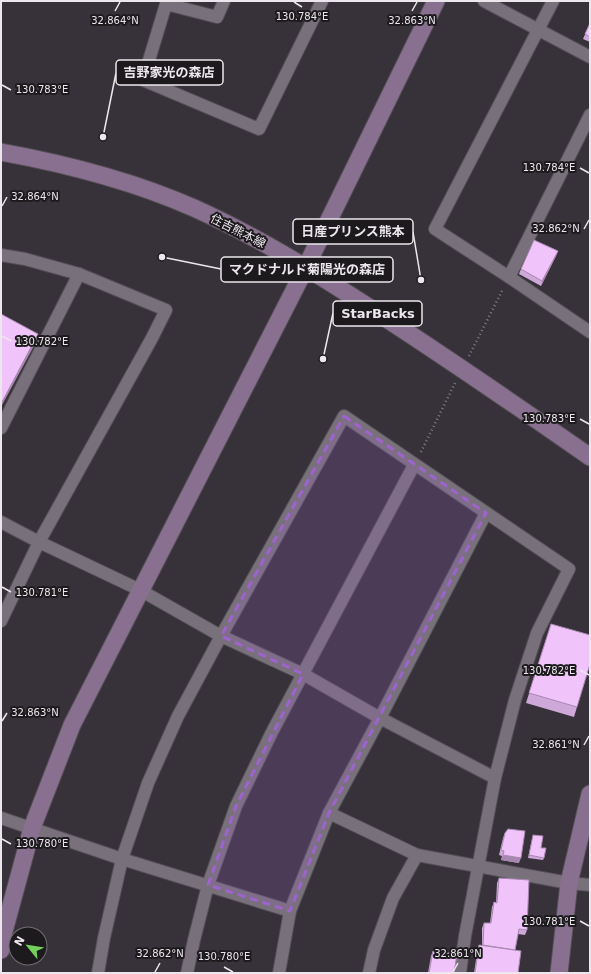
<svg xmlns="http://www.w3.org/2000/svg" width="591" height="974" font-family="'DejaVu Sans','Noto Sans JP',sans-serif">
	<rect width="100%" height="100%" fill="#373139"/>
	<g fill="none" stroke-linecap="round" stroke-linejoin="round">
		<g stroke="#544e55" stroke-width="14">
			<g id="street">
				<polyline points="224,1 217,17 166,4 143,80 259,129 322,1"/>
				<polyline points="484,1 590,57"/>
				<polyline points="553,1 435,229 509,277 590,332"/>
				<polyline points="1,255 25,259 79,274 166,310 152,338 39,542 1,621"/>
				<polyline points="509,277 590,115"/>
				<polyline points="1,428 79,274"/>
				<polyline points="1,522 39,542 140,590 221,636 303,674 380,718 495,778"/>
				<polyline points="329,813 417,855 569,883 590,885"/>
				<polyline points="1,818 122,859 290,911"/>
				<polyline points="98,973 104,938 122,859 148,783 178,716 221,636 344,416 569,569 537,633 515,700 495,778 465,936 460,973"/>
				<polyline points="187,973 194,940 208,885 236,806 272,732 414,465"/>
				<polyline points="279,973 290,911 329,813 380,718 486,513"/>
				<polyline points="369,973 374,950 393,898 417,855"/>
			</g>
		</g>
		<g stroke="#544e55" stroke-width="19">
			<g id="secondary">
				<path d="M 1,152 C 67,164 133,181 194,208 C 256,236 313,271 370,308 C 444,356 517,406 590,457"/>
				<polyline points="1,950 3,935 32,828 72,725 306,267 436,1"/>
				<polyline points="559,973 569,883 590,794"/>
			</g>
		</g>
		<g stroke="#817c83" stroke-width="2.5" stroke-dasharray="1 3" stroke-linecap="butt">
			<polyline points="469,356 503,289"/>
			<polyline points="421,452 455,383"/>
		</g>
		<use href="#street" stroke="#78707a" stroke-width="12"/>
		<use href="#secondary" stroke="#8a7090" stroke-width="17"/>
	</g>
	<g fill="#cea8d8">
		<polygon points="590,23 590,42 583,39"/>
		<polygon points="558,251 556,256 541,286 519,274 521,269"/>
		<polygon points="551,624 577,707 574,717 526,703"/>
		<polygon points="505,833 519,863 501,860 502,856 499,855 503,838"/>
		<polygon points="533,835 541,848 544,858 543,860 528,858"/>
		<polygon points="499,878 527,930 525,935 518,934 515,950 518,973 474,973 477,953 479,945 482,946 482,928 484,923 490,923 492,907 494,902 496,903 497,883"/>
		<polygon points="433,951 454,973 428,973 431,956"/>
	</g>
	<g fill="#a888b0">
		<polygon points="558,251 556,256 541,286 542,281"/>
		<polygon points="38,334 35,344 1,407 1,404"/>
		<polygon points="503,855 521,858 519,863 501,860"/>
	</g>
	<g fill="#f0c3fb" stroke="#a888b0">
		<polygon points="590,23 590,37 585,34"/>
		<polygon points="534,240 558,251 542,281 521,269"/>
		<polygon points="1,314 38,334 1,404"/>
		<polygon points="551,624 590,635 590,664 577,707 529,693"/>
		<polygon points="508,829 525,831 521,858 503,855 504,851 501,850 505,833"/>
		<polygon points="533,835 543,836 541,848 546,848 544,858 529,855"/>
		<polygon points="499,878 529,880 527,930 519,929 515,950 483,945 484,923 491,923 494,902 497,903"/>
		<polygon points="479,945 521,951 518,973 475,973"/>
		<polygon points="433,951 457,954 454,973 429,973"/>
	</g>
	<path fill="#9d64cd" fill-opacity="0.2" stroke="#9d64cd" stroke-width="3" stroke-dasharray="8 5" stroke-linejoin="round" d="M 344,416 L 486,513 L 329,813 L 290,911 L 208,885 L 236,806 L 303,674 L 221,636 Z"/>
	<path fill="none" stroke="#ece7ed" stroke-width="1.5" d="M 294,2 L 302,7M 115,11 L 120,2M 412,11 L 417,2M 2,85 L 11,90M 580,168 L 589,173M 2,206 L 7,197M 584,229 L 589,220M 2,336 L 11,341M 580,419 L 589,424M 2,587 L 11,592M 580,670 L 589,675M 2,721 L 7,713M 584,745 L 589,736M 2,839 L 11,844M 580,921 L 589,926M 224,967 L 233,972M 155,972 L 160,963M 453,972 L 458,963"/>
	<g text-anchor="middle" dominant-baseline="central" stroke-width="4" stroke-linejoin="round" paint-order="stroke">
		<g font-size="12" fill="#ece7ed" stroke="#1d1a1e">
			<text transform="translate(238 231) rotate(27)">住吉熊本線</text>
		</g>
	</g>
	<g font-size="10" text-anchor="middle" fill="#ece7ed" stroke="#1d1a1e" stroke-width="4" stroke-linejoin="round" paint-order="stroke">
		<text x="302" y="20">130.784°E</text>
		<text x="115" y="24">32.864°N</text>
		<text x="412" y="24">32.863°N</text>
		<text x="42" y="93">130.783°E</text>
		<text x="549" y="171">130.784°E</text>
		<text x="35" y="200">32.864°N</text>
		<text x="556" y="232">32.862°N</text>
		<text x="42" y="345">130.782°E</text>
		<text x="549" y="422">130.783°E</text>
		<text x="42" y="596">130.781°E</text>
		<text x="549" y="674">130.782°E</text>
		<text x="35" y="716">32.863°N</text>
		<text x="556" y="748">32.861°N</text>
		<text x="42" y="847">130.780°E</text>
		<text x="549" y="925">130.781°E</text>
		<text x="160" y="957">32.862°N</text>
		<text x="458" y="957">32.861°N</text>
		<text x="224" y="960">130.780°E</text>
	</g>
	<path fill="none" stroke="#ece7ed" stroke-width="1.5" d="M103 137L116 73M421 280L413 232M162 257L221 269M323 359L333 313"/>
	<g fill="#ece7ed" stroke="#1d1a1e" stroke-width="1.5">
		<circle cx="103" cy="137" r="4"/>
		<circle cx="421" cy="280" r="4"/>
		<circle cx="162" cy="257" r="4"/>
		<circle cx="323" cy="359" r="4"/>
	</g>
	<g fill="#1d1a1e" stroke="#ece7ed" stroke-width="1.5">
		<rect x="116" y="60" width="107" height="25" rx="4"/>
		<rect x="293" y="219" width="120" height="25" rx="4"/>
		<rect x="221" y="257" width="172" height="25" rx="4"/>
		<rect x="333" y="301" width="89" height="25" rx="4"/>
	</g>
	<g font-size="13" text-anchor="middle" font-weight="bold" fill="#ece7ed">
		<text x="169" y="77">吉野家光の森店</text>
		<text x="353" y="236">日産プリンス熊本</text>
		<text x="307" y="274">マクドナルド菊陽光の森店</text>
		<text x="378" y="318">StarBacks</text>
	</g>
	<rect width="591" height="974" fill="none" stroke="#ece7ed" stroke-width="4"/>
	<g transform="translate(28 946) rotate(300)"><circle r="19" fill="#1d1a1e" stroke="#706c71"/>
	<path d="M0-3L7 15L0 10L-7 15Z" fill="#73d25c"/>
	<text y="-6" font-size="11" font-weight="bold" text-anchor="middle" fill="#ece7ed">N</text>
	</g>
</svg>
